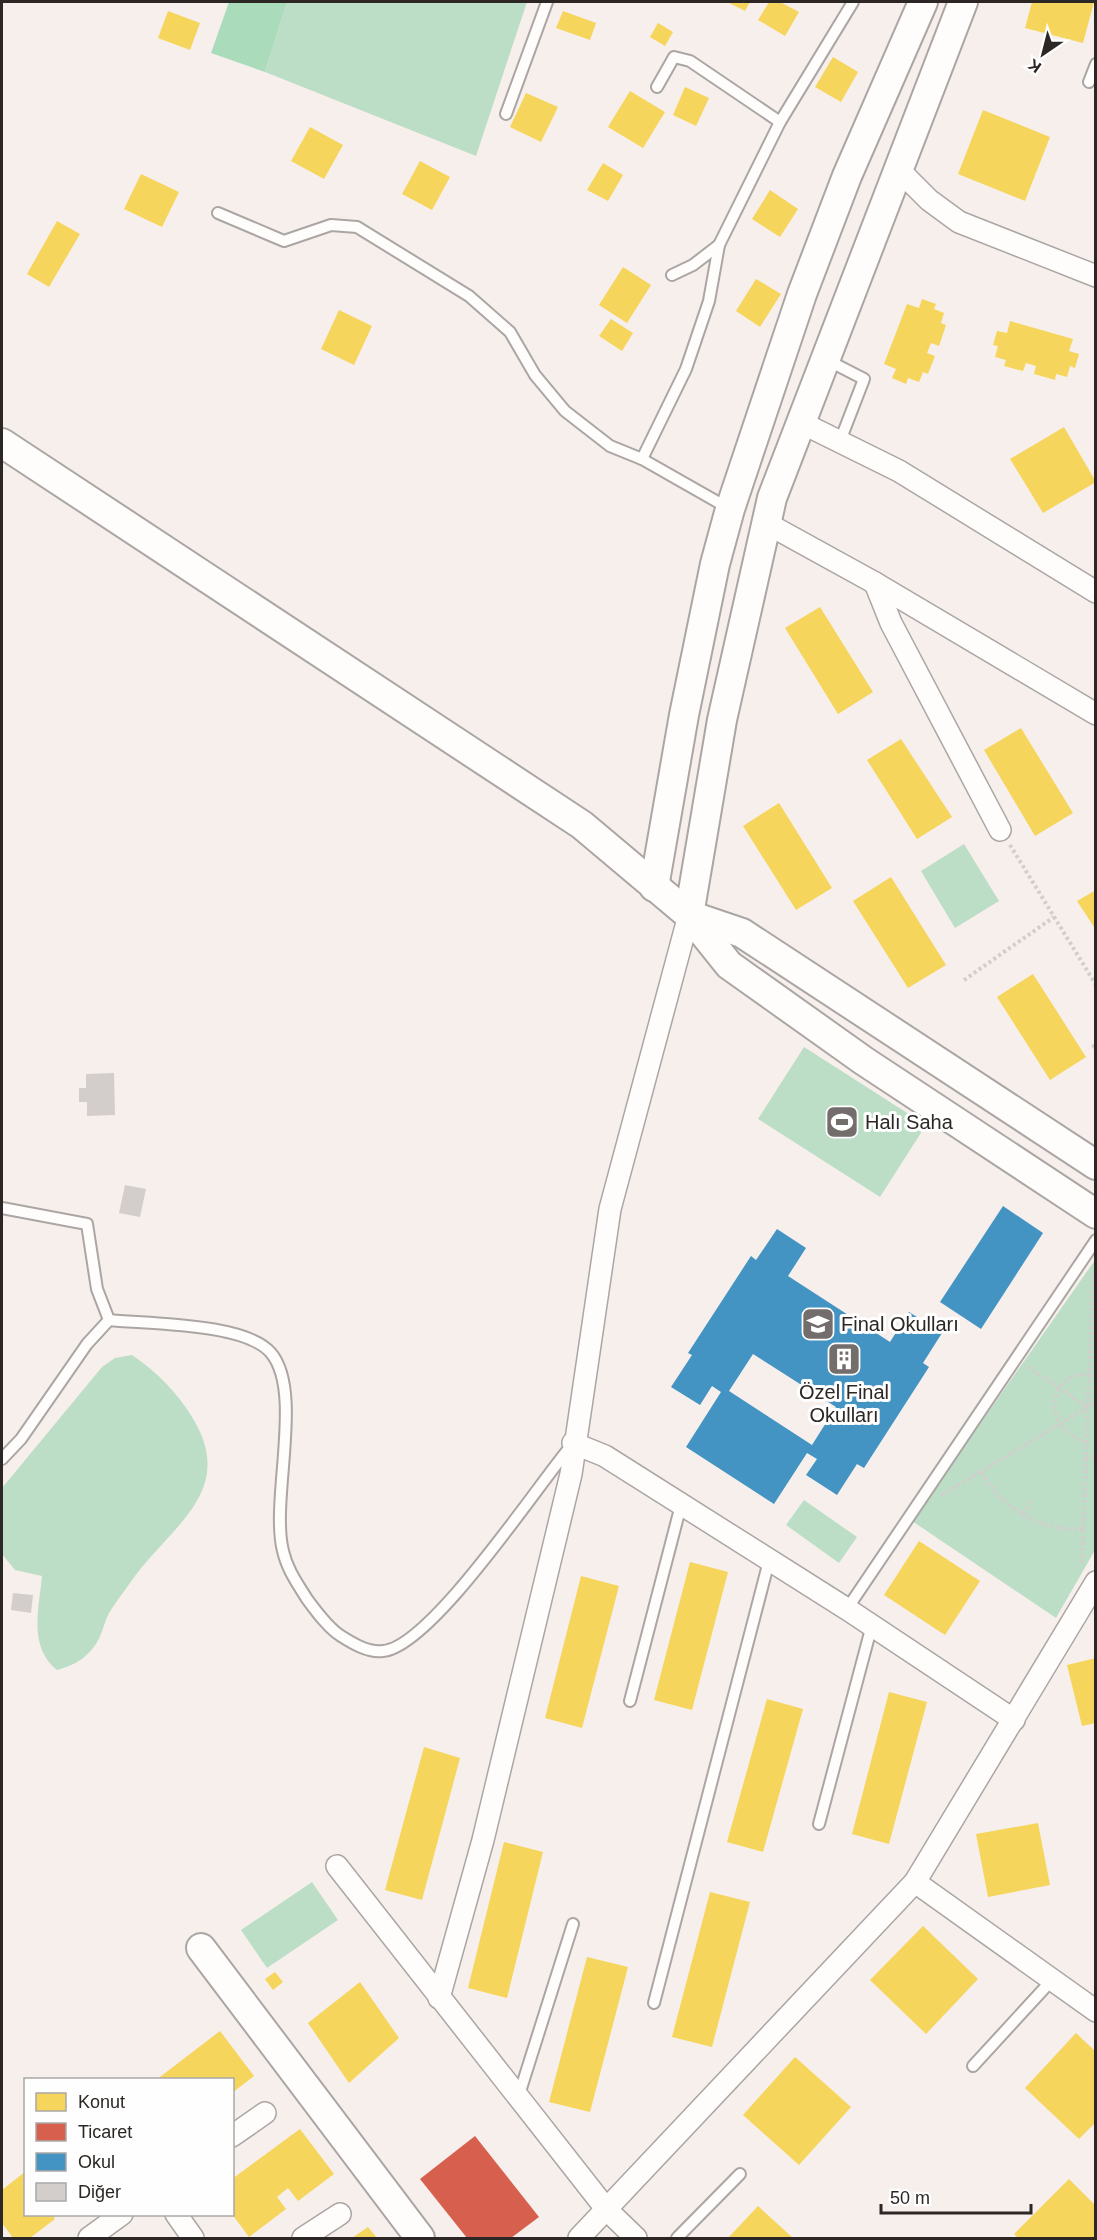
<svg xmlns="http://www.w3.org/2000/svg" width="1097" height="2240" font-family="Arial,sans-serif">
	<rect width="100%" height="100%" fill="#f7efec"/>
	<g fill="#bddec6">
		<polygon points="287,2 527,2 476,156 265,72"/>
		<polygon points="964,844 999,901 955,928 921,871"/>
		<polygon points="804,1047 926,1125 880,1197 758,1119"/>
		<polygon points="1095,1260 1095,1550 1056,1618 912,1521"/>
		<path d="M 132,1355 C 157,1372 176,1391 192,1417 C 239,1493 168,1527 130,1583 C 123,1593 115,1603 109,1613 C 105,1620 104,1627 101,1634 C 93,1654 77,1665 57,1670 C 28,1646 39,1609 42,1576 L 15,1570 L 2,1554 L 2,1488 L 102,1367 L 115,1358 Z"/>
		<polygon points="804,1500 857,1537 839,1563 786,1525"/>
		<polygon points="312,1882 338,1920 267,1968 241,1930"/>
	</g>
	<polygon fill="#aadbbb" points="229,2 287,2 265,72 211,53"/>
	<g fill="#f6d55c">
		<polygon points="727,2 750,2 745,11"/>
		<polygon points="769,2 780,2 799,12 785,36 758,20"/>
		<polygon points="1032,2 1094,2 1083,43 1025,28"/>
		<polygon points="168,11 200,23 190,50 158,38"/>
		<polygon points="563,11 596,23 590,40 556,28"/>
		<polygon points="658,23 673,32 665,46 650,37"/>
		<polygon points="833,57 858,72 841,102 815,87"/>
		<polygon points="685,87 709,98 696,126 673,115"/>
		<polygon points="630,91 665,112 643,148 608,127"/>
		<polygon points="526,93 558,107 541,142 510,127"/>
		<polygon points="983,110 1050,137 1025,201 958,174"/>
		<polygon points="310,127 343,145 324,179 291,161"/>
		<polygon points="420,161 450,177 432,210 402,194"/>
		<polygon points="603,163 623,175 608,201 587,190"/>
		<polygon points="141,174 179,192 162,227 124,209"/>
		<polygon points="770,190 798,209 780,237 752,219"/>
		<polygon points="57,221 80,234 49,287 27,274"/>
		<polygon points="623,267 651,285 627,323 599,305"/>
		<polygon points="756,279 781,294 760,327 736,311"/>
		<polygon points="922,299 936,304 934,309 944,313 941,323 946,325 939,346 931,343 927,353 935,356 928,374 923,372 919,382 908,378 906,384 892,378 896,369 884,364 907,304 919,308"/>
		<polygon points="339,310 372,326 354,365 321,349"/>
		<polygon points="611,319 633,333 622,351 599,336"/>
		<polygon points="1010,321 1073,339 1069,351 1079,354 1075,368 1070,366 1067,377 1056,374 1055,380 1034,374 1036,366 1026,363 1023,371 1004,366 1006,360 995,357 998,346 993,345 997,331 1007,333"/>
		<polygon points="1064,427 1096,482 1043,513 1010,459"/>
		<polygon points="820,607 873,692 838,714 785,628"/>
		<polygon points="1021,728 1073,813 1035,836 984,750"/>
		<polygon points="901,739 952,817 917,839 867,760"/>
		<polygon points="779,803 832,888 796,910 743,826"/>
		<polygon points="891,877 946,965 908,988 853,901"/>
		<polygon points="1096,890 1096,930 1077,901"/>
		<polygon points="1033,974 1086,1057 1050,1080 997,997"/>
		<polygon points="919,1541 980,1581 945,1635 884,1595"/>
		<polygon points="690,1562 728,1572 692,1710 654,1700"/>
		<polygon points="581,1576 619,1586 582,1728 545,1718"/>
		<polygon points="1096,1658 1096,1723 1082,1726 1067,1665"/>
		<polygon points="889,1692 927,1702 889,1844 852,1834"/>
		<polygon points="767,1699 803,1709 763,1852 727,1842"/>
		<polygon points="424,1747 460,1758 422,1900 385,1890"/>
		<polygon points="1038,1823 1050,1885 988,1897 976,1834"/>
		<polygon points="504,1842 543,1852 507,1998 468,1988"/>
		<polygon points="710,1892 750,1902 712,2047 672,2037"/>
		<polygon points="923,1926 978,1979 926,2034 870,1980"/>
		<polygon points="587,1957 628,1967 590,2112 549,2102"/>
		<polygon points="275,1972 283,1982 273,1990 265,1979"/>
		<polygon points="360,1982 399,2038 349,2083 308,2023"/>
		<polygon points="220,2031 254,2076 232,2093 232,2080 156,2080"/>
		<polygon points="1076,2033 1096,2052 1096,2122 1079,2139 1025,2088"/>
		<polygon points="795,2057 851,2107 799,2165 743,2115"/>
		<polygon points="300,2129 334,2174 298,2201 288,2188 277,2197 286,2209 249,2237 232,2214 232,2179"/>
		<polygon points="26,2171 26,2214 52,2214 55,2219 30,2238 13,2238 2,2223 2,2190"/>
		<polygon points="1069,2179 1096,2206 1096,2238 1018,2238 1014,2234"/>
		<polygon points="758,2206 793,2238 728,2238"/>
		<polygon points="368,2227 377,2238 352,2238"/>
	</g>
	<polygon fill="#d6604d" points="475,2136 539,2217 511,2238 467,2238 420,2179"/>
	<g fill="#4393c3" fill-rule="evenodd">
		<polygon points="1003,1206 1043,1233 981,1329 940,1302"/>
		<path d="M 777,1229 L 806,1248 L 788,1276 L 890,1342 L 909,1312 L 942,1333 L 923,1363 L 929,1367 L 864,1468 L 857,1464 L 837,1495 L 806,1475 L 817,1459 L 807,1453 L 774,1504 L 686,1447 L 721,1392 L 712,1386 L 700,1405 L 671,1387 L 692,1355 L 688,1353 L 751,1256 L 756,1260 ZM 753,1354 L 836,1407 L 812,1445 L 729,1391 Z"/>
	</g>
	<g fill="#d3cecb">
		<polygon points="114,1073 115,1115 87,1116 87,1102 79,1102 79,1088 86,1088 86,1074"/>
		<polygon points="125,1185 146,1189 140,1217 119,1213"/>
		<polygon points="13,1593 33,1595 31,1613 11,1610"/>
	</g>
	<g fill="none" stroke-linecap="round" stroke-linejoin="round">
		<g stroke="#aba6a3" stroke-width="14">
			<g id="lane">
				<polyline points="1089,82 1096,64"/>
				<polyline points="657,87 674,57 690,61 780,122"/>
				<polyline points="506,114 547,2"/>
				<polyline points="218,213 284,241 331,225 357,227 469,296 510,332 535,375 565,411 610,446 642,459 730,509"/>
				<polyline points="672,275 693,265 719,245"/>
				<polyline points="827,360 864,379 840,441"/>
				<polyline points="642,459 686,369 709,301 719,245 780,122 853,2"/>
				<polyline points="2,1208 87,1224 97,1289 109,1320"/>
				<path d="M 109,1320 C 149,1324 246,1323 271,1353 C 304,1392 270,1501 283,1551 C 287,1569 297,1583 307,1599 C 316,1611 328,1628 341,1636 C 352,1643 368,1653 383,1651 C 431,1647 537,1486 571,1446"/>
				<polyline points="2,1459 21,1439 87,1344 109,1320"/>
				<polyline points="847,1609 1096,1240"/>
				<polyline points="630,1701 681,1505"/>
				<polyline points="819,1824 872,1625"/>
				<polyline points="654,2003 769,1561"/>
				<polyline points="973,2066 1052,1980"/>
				<polyline points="518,2098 573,1924"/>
				<polyline points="677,2238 740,2174"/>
			</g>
		</g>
		<g stroke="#aba6a3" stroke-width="24">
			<g id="street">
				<polyline points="898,169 929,200 959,222 1096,276"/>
				<polyline points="800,422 899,471 1096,592"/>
				<polyline points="766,523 875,583 1096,714"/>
				<polyline points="875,583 891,623 1000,830"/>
				<polyline points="573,1443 605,1456 847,1609 1014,1720"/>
				<polyline points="337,1866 607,2210 636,2238"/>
				<polyline points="915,1882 1096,2011"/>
				<polyline points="439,1998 483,1840 571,1474 610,1209 689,915"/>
				<polyline points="232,2136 265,2113"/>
				<polyline points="176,2214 193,2238"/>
				<polyline points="89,2238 122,2214"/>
				<polyline points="303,2238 340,2214"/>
				<polyline points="579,2238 915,1882 1096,1582"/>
			</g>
		</g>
		<g stroke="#aba6a3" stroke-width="32">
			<g id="secondary">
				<polyline points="2,443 582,825 689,915 729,965 864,1061 1096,1214"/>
				<polyline points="654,887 684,715 715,564 730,509 802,294 847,176 923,2"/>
				<polyline points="689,915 722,720 772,498 963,2"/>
				<polyline points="689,915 742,933 1096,1165"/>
				<polyline points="201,1948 420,2238"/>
			</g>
		</g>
		<g stroke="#d1cecd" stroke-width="4" stroke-dasharray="3 3" stroke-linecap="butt">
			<polyline points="1010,845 1096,985"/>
			<polyline points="964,980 1054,917"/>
			<polyline points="1092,1047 1096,1045"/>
			<polyline points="1028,1367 1087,1407"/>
			<path d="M 1086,1442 C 1035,1426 1052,1363 1096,1376"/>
			<polyline points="1085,1458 1096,1456"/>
			<path d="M 981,1472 C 1005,1510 1039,1531 1083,1529"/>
			<polyline points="942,1495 1096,1402"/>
			<polyline points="1023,1514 1033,1499"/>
			<polyline points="1082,1563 1093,1273"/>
		</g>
		<use href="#lane" stroke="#fefdfc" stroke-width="10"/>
		<use href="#street" stroke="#fefdfc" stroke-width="21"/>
		<use href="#secondary" stroke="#fefdfc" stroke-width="28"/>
	</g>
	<defs>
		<g id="stadium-square" transform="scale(1.725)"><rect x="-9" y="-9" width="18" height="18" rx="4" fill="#736d6b" stroke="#fefefe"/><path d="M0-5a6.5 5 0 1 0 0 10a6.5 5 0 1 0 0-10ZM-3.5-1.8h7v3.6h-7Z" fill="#fff"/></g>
		<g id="school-square" transform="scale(1.725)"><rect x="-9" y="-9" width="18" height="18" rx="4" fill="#736d6b" stroke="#fefefe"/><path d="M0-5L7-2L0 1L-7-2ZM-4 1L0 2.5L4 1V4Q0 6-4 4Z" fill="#fff"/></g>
		<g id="building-square" transform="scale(1.725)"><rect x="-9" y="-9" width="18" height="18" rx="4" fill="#736d6b" stroke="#fefefe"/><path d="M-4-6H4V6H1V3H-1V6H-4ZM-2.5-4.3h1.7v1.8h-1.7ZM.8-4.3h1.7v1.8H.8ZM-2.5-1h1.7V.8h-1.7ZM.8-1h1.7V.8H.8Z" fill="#fff"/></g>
	</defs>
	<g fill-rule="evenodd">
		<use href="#stadium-square" x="842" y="1122"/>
		<use href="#school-square" x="818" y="1324"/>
		<use href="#building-square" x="844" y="1359"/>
	</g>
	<g text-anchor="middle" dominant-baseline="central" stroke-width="6" stroke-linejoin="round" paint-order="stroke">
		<g font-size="20" fill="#2c2725" stroke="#fefefe" text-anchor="start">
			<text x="865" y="1122">Halı Saha</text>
			<text x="841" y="1324">Final Okulları</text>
			<text x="844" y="1392" text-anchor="middle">Özel Final<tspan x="844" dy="23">Okulları</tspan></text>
		</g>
	</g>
	<rect width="1097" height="2240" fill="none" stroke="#2c2725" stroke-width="6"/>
	<rect x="24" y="2078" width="210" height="138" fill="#fefefe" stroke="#aaa8a7" stroke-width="1.5"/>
	<rect x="36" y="2093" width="30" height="18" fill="#f6d55c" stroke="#aaa8a7" stroke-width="1.5"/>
	<text x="78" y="2108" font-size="18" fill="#2c2725">Konut</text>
	<rect x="36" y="2123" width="30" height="18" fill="#d6604d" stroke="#aaa8a7" stroke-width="1.5"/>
	<text x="78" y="2138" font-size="18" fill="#2c2725">Ticaret</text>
	<rect x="36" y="2153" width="30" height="18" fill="#4393c3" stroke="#aaa8a7" stroke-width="1.5"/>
	<text x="78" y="2168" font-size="18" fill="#2c2725">Okul</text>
	<rect x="36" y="2183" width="30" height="18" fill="#d3cecb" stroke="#aaa8a7" stroke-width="1.5"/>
	<text x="78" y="2198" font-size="18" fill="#2c2725">Diğer</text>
	<g transform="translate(1043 54) rotate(215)" stroke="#fefefe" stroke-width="4.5" paint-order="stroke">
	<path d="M0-4.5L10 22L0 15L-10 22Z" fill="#2c2725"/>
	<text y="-9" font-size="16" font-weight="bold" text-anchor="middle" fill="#2c2725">K</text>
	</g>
	<path d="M881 2204v9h150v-9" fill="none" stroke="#2c2725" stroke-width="3"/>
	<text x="890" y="2204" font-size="18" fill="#2c2725" stroke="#fefefe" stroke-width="4.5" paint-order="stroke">50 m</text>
</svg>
